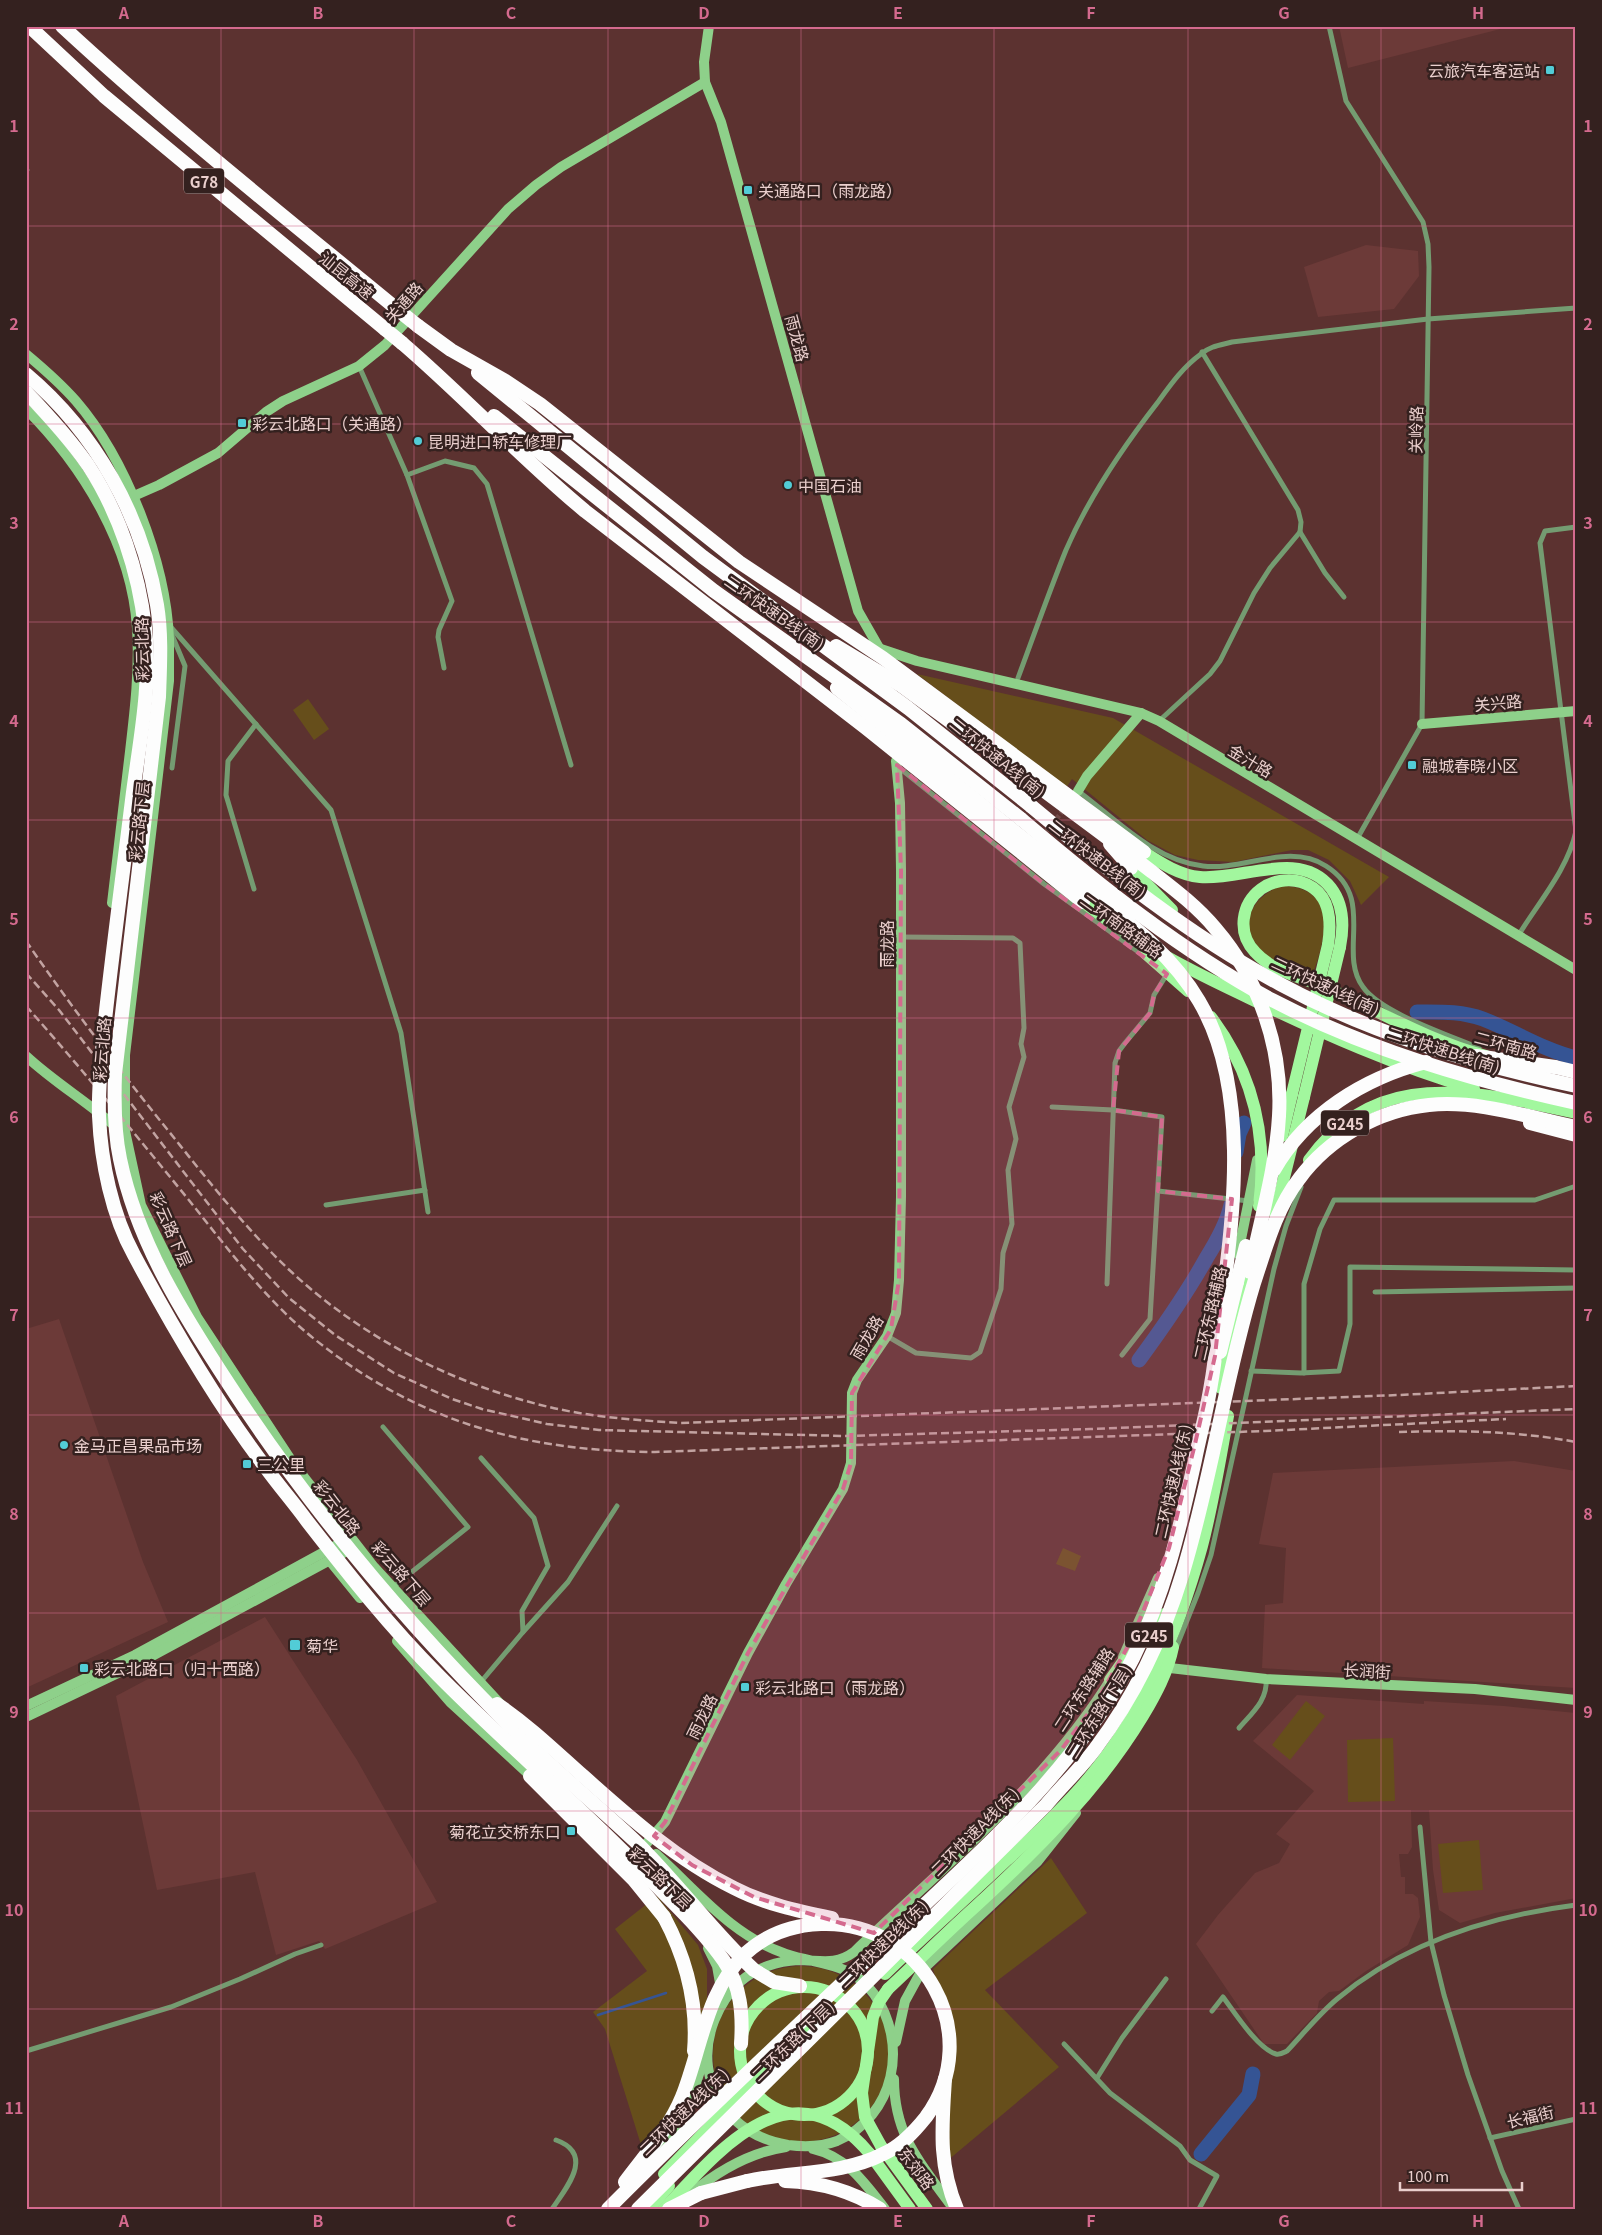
<svg xmlns="http://www.w3.org/2000/svg" width="1602" height="2235" font-family="Georgia,'Noto Sans SC',serif">
	<rect width="100%" height="100%" fill="#5c3230"/>
	<g fill="#6c3a38">
		<polygon points="1339,26 1512,26 1348,68"/>
		<polygon points="1366,245 1418,251 1419,276 1394,309 1318,317 1304,267"/>
		<polygon points="59,1319 143,1562 168,1622 26,1688 26,1329"/>
		<polygon points="1514,1461 1576,1471 1576,1688 1262,1668 1265,1605 1283,1603 1286,1548 1259,1544 1273,1473"/>
		<polygon points="265,1617 357,1760 437,1902 325,1949 319,1941 276,1955 255,1872 157,1890 116,1696"/>
		<polygon points="1297,1695 1424,1704 1424,1701 1504,1706 1576,1713 1576,1898 1495,1913 1460,1923 1439,1910 1433,1870 1429,1810 1411,1810 1412,1847 1408,1854 1399,1854 1401,1877 1405,1877 1405,1894 1413,1894 1418,1898 1420,1917 1408,1945 1366,1971 1339,1991 1329,1992 1319,2001 1317,2013 1287,2044 1264,2044 1196,1944 1218,1915 1255,1873 1279,1863 1290,1844 1276,1834 1314,1791 1253,1741"/>
	</g>
	<g fill="#664e1b">
		<polygon points="917,674 1113,718 1389,877 1361,905 1350,881 1329,860 1308,850 1292,850 1233,862 1198,860 1175,855 1147,840 1072,779 1066,788"/>
		<polygon points="308,699 329,729 314,740 293,710"/>
		<path d="M 1281,886 C 1337,886 1327,936 1313,973 C 1297,968 1276,964 1263,952 C 1236,927 1251,897 1281,886 Z"/>
		<polygon points="1063,1548 1081,1556 1075,1571 1056,1564"/>
		<polygon points="1306,1701 1325,1716 1290,1760 1272,1745"/>
		<polygon points="1393,1738 1395,1801 1348,1802 1347,1740"/>
		<polygon points="1479,1840 1483,1890 1443,1893 1438,1844"/>
		<polygon points="1051,1858 1087,1913 985,1990 1059,2067 947,2161 949,2022 933,1969"/>
		<polygon points="657,1896 698,1945 707,1969 707,2012 685,2104 642,2148 605,2029 593,2012 647,1971 615,1929"/>
		<circle cx="801" cy="2054" r="88"/>
	</g>
	<g fill="none" stroke-linecap="round" stroke-linejoin="round">
		<polyline stroke="#355494" stroke-width="2.5" points="598,2015 666,1993"/>
		<g stroke="#355494" stroke-width="15">
			<path d="M 1417,1012 C 1440,1012 1461,1011 1483,1019 C 1514,1031 1543,1050 1576,1058"/>
			<polyline points="1236,1152 1239,1134 1244,1123"/>
			<path d="M 1139,1360 C 1164,1326 1187,1293 1207,1257 C 1217,1241 1227,1223 1231,1205"/>
			<polyline points="1201,2154 1249,2095 1253,2074"/>
		</g>
		<polyline stroke="#714a48" stroke-width="5" stroke-dasharray="5 2.5" stroke-linecap="butt" points="1042,837 1065,808"/>
		<g stroke="#749c71" stroke-width="5">
			<polyline points="1329,26 1346,101 1423,222 1428,244 1429,267 1422,724 1357,839"/>
			<polyline points="26,169 27,170"/>
			<polyline points="359,366 407,475 452,601 439,630 438,637 444,668"/>
			<polyline points="407,475 445,461 474,468 487,484 571,765"/>
			<polyline points="1300,532 1325,573 1344,597"/>
			<polyline points="169,625 331,810 401,1033 428,1212"/>
			<path d="M 1018,678 C 1034,635 1049,592 1066,550 C 1089,497 1123,447 1158,402 C 1171,384 1183,367 1201,354 C 1210,346 1221,345 1232,342 L 1428,319 L 1576,308"/>
			<polyline points="1159,721 1210,674 1220,661 1254,593 1270,568 1300,532 1301,522 1298,510 1202,352"/>
			<polyline points="897,766 1044,884 1144,956"/>
			<polyline points="172,768 185,666 172,635"/>
			<path d="M 1078,791 C 1116,819 1153,860 1203,866 C 1243,871 1289,842 1326,866 C 1377,898 1337,952 1363,987 C 1381,1013 1449,1035 1479,1048"/>
			<polyline points="254,889 226,795 228,761 256,724"/>
			<path d="M 1518,936 C 1538,903 1568,869 1576,831 L 1540,543 L 1545,531 L 1576,527"/>
			<polyline points="1052,1107 1113,1110 1162,1117 1150,1319 1122,1355"/>
			<polyline points="1158,1191 1249,1201"/>
			<polyline points="326,1205 425,1190"/>
			<polyline points="1107,1284 1115,1063 1119,1051 1125,1043 1150,1013 1154,995 1167,974"/>
			<polyline points="1375,1292 1576,1288"/>
			<polyline points="887,1336 916,1353 971,1358 980,1352 1001,1289 1003,1253 1012,1224 1008,1170 1016,1139 1009,1107 1024,1057 1021,1044 1024,1028 1020,943 1013,938 901,937"/>
			<polyline points="1251,1371 1301,1373 1339,1371 1350,1324 1350,1267 1576,1270"/>
			<polyline points="1304,1373 1304,1284 1320,1229 1334,1200 1535,1200 1576,1186"/>
			<polyline points="383,1427 468,1527 393,1587"/>
			<polyline points="523,1632 568,1582 617,1506"/>
			<polyline points="1176,1648 1198,1593 1211,1555 1274,1269 1286,1226 1301,1187"/>
			<polyline points="480,1683 523,1632 522,1611 548,1566 534,1518 481,1458"/>
			<path d="M 1239,1728 C 1252,1713 1268,1700 1266,1679"/>
			<polyline points="1420,1827 1431,1942 1444,1995 1468,2075 1502,2171 1519,2209"/>
			<path d="M 1212,2011 L 1223,1997 C 1235,2013 1258,2049 1276,2054 C 1280,2055 1283,2053 1287,2051 C 1303,2034 1319,2014 1337,1999 C 1404,1943 1490,1916 1576,1905"/>
			<polyline points="1064,2044 1110,2093 1180,2146 1190,2160 1217,2176 1199,2209"/>
			<polyline points="26,2051 171,2007 240,1979 295,1954 321,1945"/>
			<polyline points="1097,2078 1122,2038 1166,1979"/>
			<polyline points="1490,2138 1576,2119"/>
			<path d="M 552,2209 C 567,2187 595,2154 556,2140"/>
		</g>
		<g stroke="#8ed08a" stroke-width="10">
			<polyline points="709,26 704,62 705,82 721,122 858,611 882,653"/>
			<path d="M 26,354 C 44,369 61,384 76,401 C 126,459 166,562 169,639 C 169,653 169,667 169,681 L 125,1055 L 125,1131 L 141,1205 L 197,1317 L 293,1463 L 374,1567 L 503,1707"/>
			<path d="M 26,409 C 83,466 132,546 137,628 C 140,672 134,717 129,760 C 123,808 118,856 112,903"/>
			<polyline points="127,499 159,485 218,453 266,412 283,401 359,366 385,345 508,209 536,185 561,167 705,82"/>
			<polyline points="881,649 917,661 1141,713 1159,721 1576,970"/>
			<polyline points="1422,724 1576,711"/>
			<polyline points="1078,791 1087,776 1141,713"/>
			<path d="M 26,1056 C 55,1083 88,1102 117,1128"/>
			<polyline points="1238,1254 1257,1160"/>
			<polyline points="330,1561 360,1598"/>
			<polyline points="397,1641 450,1702 535,1780"/>
			<polyline points="1123,1657 1158,1578"/>
			<polyline points="1161,1667 1266,1679 1475,1689 1576,1700"/>
			<polyline points="26,1706 135,1655 348,1539"/>
			<polyline points="26,1717 139,1663 354,1547"/>
			<path d="M 656,1854 C 697,1891 732,1936 786,1954 C 819,1965 851,1962 874,1994 C 909,2044 895,2116 837,2141 C 821,2147 804,2147 788,2145 C 746,2138 714,2110 708,2067 C 704,2036 718,2002 741,1981 C 756,1968 778,1961 798,1960 C 820,1960 835,1966 854,1952 C 945,1865 1048,1783 1114,1674"/>
			<polyline points="628,1865 665,1822 748,1653 786,1584 843,1489 851,1463 852,1393 857,1380 887,1336 896,1313 899,1280 901,1197 901,870 900,803 896,761"/>
			<polyline points="708,1948 717,1966 721,1989"/>
			<polyline points="896,2042 905,2001 922,1970 1038,1861 1076,1813"/>
			<path d="M 894,2079 C 894,2136 921,2164 953,2208"/>
			<path d="M 813,2149 C 847,2157 864,2182 885,2209"/>
			<path d="M 652,2157 C 679,2128 695,2094 704,2056"/>
			<path d="M 690,2194 C 718,2171 751,2152 786,2147"/>
		</g>
		<g stroke="#a2f79e" stroke-width="12">
			<path d="M 1144,852 C 1161,863 1179,875 1200,877 C 1241,881 1300,848 1331,888 C 1344,905 1344,927 1340,947"/>
			<polyline points="1131,868 1172,910"/>
			<path d="M 1083,902 C 1138,944 1189,970 1251,999 C 1324,1034 1396,1066 1474,1089"/>
			<path d="M 1328,945 C 1332,919 1330,891 1301,882 C 1288,878 1272,881 1261,889 C 1241,904 1237,933 1255,952 C 1273,972 1302,977 1325,987 C 1379,1011 1429,1041 1486,1056"/>
			<polyline points="1145,953 1188,991"/>
			<path d="M 1211,1017 C 1253,1073 1268,1137 1259,1206"/>
			<polyline points="1529,1103 1576,1113"/>
			<polyline points="1282,1136 1292,1094"/>
			<path d="M 1309,1160 C 1368,1078 1449,1087 1537,1104"/>
			<polyline points="1275,1214 1304,1097"/>
			<polyline points="1221,1388 1250,1262"/>
			<polyline points="1110,1680 1127,1656 1154,1630 1165,1614"/>
			<path d="M 885,1974 C 925,1935 967,1898 1007,1860 C 1037,1833 1067,1805 1092,1774 C 1145,1709 1180,1627 1202,1546 C 1213,1504 1220,1459 1228,1416"/>
			<circle cx="804" cy="2051" r="64"/>
			<path d="M 888,1989 C 917,1962 946,1933 976,1906 C 1038,1849 1099,1789 1143,1716 C 1156,1694 1168,1672 1173,1647"/>
			<polyline points="881,2146 927,2209"/>
			<polyline points="870,2154 910,2209"/>
		</g>
		<g stroke="#fdfdfd" stroke-width="14">
			<polyline points="29,26 104,96 385,329"/>
			<path d="M 62,26 C 170,126 285,217 398,310"/>
			<polyline points="418,326 451,350 504,380 540,404 739,562 883,658 1144,852"/>
			<path d="M 402,343 C 465,397 521,458 585,511 L 866,728 L 1083,902"/>
			<polyline points="478,373 703,557 908,708 1031,806"/>
			<polyline points="494,416 714,591 901,724 1021,819"/>
			<polyline points="836,646 902,686 1023,775"/>
			<polyline points="837,688 988,810"/>
			<polyline points="1110,844 1131,868"/>
			<polyline points="1555,1067 1576,1072"/>
			<polyline points="1530,1123 1576,1135"/>
			<polyline points="1220,1352 1237,1282"/>
			<path d="M 664,1917 C 687,1960 698,2003 694,2051"/>
			<path d="M 945,2079 C 942,2127 938,2164 957,2209"/>
			<polyline points="701,2193 747,2181"/>
		</g>
		<g stroke="#c2a3a1" stroke-width="2.5" stroke-dasharray="8 4" stroke-linecap="butt">
			<path d="M 26,941 C 73,1009 123,1075 175,1139 C 206,1178 237,1217 272,1253 C 347,1330 444,1382 549,1407 C 591,1417 636,1420 680,1423 L 1399,1395 L 1576,1386"/>
			<polyline points="26,973 59,1010 243,1249 289,1298 335,1335 394,1373 452,1399 482,1409 547,1424 599,1430 845,1436 1090,1429 1576,1409"/>
			<path d="M 26,1006 C 82,1069 135,1134 188,1199 C 229,1250 269,1305 322,1345 C 424,1424 528,1451 655,1452 L 1265,1431 L 1506,1419"/>
			<path d="M 1399,1432 C 1459,1430 1517,1431 1576,1442"/>
		</g>
		<g stroke="#a2f79e" stroke-width="12">
			<polyline points="1292,1094 1328,945"/>
			<polyline points="1304,1097 1340,947"/>
			<polyline points="881,2146 865,2117 862,2093 873,2017 879,2002 888,1989"/>
			<polyline points="664,2174 727,2109 820,2019"/>
			<polyline points="649,2209 669,2186"/>
			<path d="M 664,2209 C 721,2148 792,2061 870,2154"/>
		</g>
		<g stroke="#fdfdfd" stroke-width="14">
			<polyline points="398,310 418,326"/>
			<polyline points="385,329 402,343"/>
			<path d="M 26,374 C 96,433 142,516 157,605 C 162,635 160,667 159,697 L 115,1074 C 114,1102 114,1131 120,1159 C 137,1242 184,1316 230,1386 C 314,1515 413,1631 522,1738 C 559,1774 598,1806 635,1841 C 677,1882 712,1931 754,1970 L 774,1982 L 800,1986"/>
			<path d="M 26,392 C 48,415 70,439 88,465 C 119,512 139,572 145,628 C 152,684 139,744 132,800 C 123,873 113,947 105,1020 C 102,1052 98,1084 99,1116 C 101,1162 112,1215 134,1255 C 173,1328 216,1402 266,1468 C 279,1486 294,1503 307,1521 C 349,1575 390,1627 438,1675 C 508,1746 585,1810 653,1882 C 677,1907 704,1932 724,1961 C 741,1986 743,2014 741,2044"/>
			<path d="M 1023,775 C 1064,806 1106,836 1147,868 C 1170,886 1196,905 1215,928 C 1259,979 1283,1048 1279,1116 C 1276,1169 1260,1221 1250,1272"/>
			<path d="M 1031,806 C 1109,871 1190,936 1280,984 C 1372,1034 1474,1064 1576,1086"/>
			<path d="M 1021,819 C 1099,885 1181,951 1272,1000 C 1368,1050 1471,1080 1576,1103"/>
			<polyline points="1476,1056 1555,1067"/>
			<path d="M 1274,1170 C 1306,1114 1364,1078 1426,1062"/>
			<polyline points="1237,1282 1246,1246"/>
			<path d="M 497,1704 C 528,1725 554,1750 582,1775 C 629,1817 677,1860 734,1888 C 765,1904 798,1911 832,1918"/>
			<polyline points="530,1776 634,1880 664,1917"/>
			<path d="M 785,2181 C 818,2182 852,2191 880,2209"/>
			<path d="M 625,2182 C 645,2155 669,2129 682,2097 C 702,2047 705,1992 746,1953 C 767,1934 793,1925 821,1924 C 922,1920 987,2034 926,2117 C 914,2132 901,2146 883,2154 C 842,2175 792,2171 747,2181"/>
			<path d="M 608,2209 C 704,2112 804,2020 902,1926 C 987,1845 1079,1765 1133,1658 C 1164,1596 1180,1528 1195,1460 C 1200,1435 1207,1410 1211,1384 C 1216,1358 1217,1332 1221,1307 C 1235,1213 1249,1085 1199,1001 C 1174,958 1135,927 1096,896 C 1060,867 1023,839 988,810"/>
			<path d="M 638,2209 L 1046,1805 C 1062,1786 1080,1769 1095,1749 C 1134,1697 1164,1635 1183,1572 C 1212,1477 1225,1378 1254,1283 C 1266,1247 1276,1209 1299,1179 C 1329,1138 1379,1110 1429,1105 C 1478,1100 1528,1117 1576,1127"/>
			<polyline points="669,2209 701,2193"/>
		</g>
	</g>
	<path fill="#d46a8e" fill-opacity="0.2" stroke="#d46a8e" stroke-width="4" stroke-dasharray="10 6" stroke-linejoin="round" d="M 897,765 L 1044,884 L 1167,974 L 1154,995 L 1150,1013 L 1119,1051 L 1113,1110 L 1162,1117 L 1158,1191 L 1232,1199 L 1215,1356 L 1195,1444 L 1169,1548 L 1131,1641 L 1096,1703 L 1061,1750 L 874,1933 L 754,1897 L 692,1865 L 654,1836 L 665,1822 L 748,1653 L 843,1489 L 851,1463 L 852,1393 L 891,1329 L 899,1280 L 901,870 Z"/>
	<path fill="none" stroke="#d46a8e" stroke-width="1" stroke-opacity="0.55" d="M 221,26 L 221,2209M 414,26 L 414,2209M 608,26 L 608,2209M 801,26 L 801,2209M 994,26 L 994,2209M 1188,26 L 1188,2209M 1381,26 L 1381,2209M 26,226 L 1576,226M 26,424 L 1576,424M 26,622 L 1576,622M 26,820 L 1576,820M 26,1018 L 1576,1018M 26,1217 L 1576,1217M 26,1415 L 1576,1415M 26,1613 L 1576,1613M 26,1811 L 1576,1811M 26,2009 L 1576,2009"/>
	<g fill="#52ccd6" stroke="#34211f" stroke-width="2">
		<rect x="1545" y="65" width="10" height="10" rx="2.5"/>
		<rect x="743" y="185" width="10" height="10" rx="2.5"/>
		<rect x="237" y="418" width="10" height="10" rx="2.5"/>
		<circle cx="418" cy="441" r="5"/>
		<circle cx="788" cy="485" r="5"/>
		<rect x="1407" y="760" width="10" height="10" rx="2.5"/>
		<circle cx="64" cy="1445" r="5"/>
		<rect x="242" y="1459" width="10" height="10" rx="2.5"/>
		<rect x="289" y="1639" width="12" height="12" rx="2.5"/>
		<rect x="79" y="1663" width="10" height="10" rx="2.5"/>
		<rect x="740" y="1682" width="10" height="10" rx="2.5"/>
		<rect x="566" y="1826" width="10" height="10" rx="2.5"/>
	</g>
	<g text-anchor="middle" dominant-baseline="central" stroke-width="5" stroke-linejoin="round" paint-order="stroke">
		<g fill="#34211f" stroke="#b39b99" stroke-width="1">
			<rect x="184" y="168.5" width="40" height="25" rx="4"/>
			<rect x="1321" y="1110.5" width="48" height="25" rx="4"/>
			<rect x="1125" y="1622.5" width="48" height="25" rx="4"/>
		</g>
		<g font-size="15" font-weight="bold" fill="#eacfcd">
			<text x="204" y="181">G78</text>
			<text x="1345" y="1123">G245</text>
			<text x="1149" y="1635">G245</text>
		</g>
		<g font-size="16" fill="#eacfcd" stroke="#34211f" text-anchor="start">
			<text x="1540" y="70" text-anchor="end">云旅汽车客运站</text>
			<text x="758" y="190">关通路口（雨龙路）</text>
			<text x="252" y="423">彩云北路口（关通路）</text>
			<text x="428" y="441">昆明进口轿车修理厂</text>
			<text x="798" y="485">中国石油</text>
			<text x="1422" y="765">融城春晓小区</text>
			<text x="74" y="1445">金马正昌果品市场</text>
			<text x="257" y="1464">三公里</text>
			<text x="306" y="1645">菊华</text>
			<text x="94" y="1668">彩云北路口（归十西路）</text>
			<text x="755" y="1687">彩云北路口（雨龙路）</text>
			<text x="561" y="1831" text-anchor="end">菊花立交桥东口</text>
		</g>
		<g font-size="16" fill="#eacfcd" stroke="#34211f">
			<text transform="translate(347 275) rotate(39)">汕昆高速</text>
			<text transform="translate(403 302) rotate(-49)">关通路</text>
			<text transform="translate(798 338) rotate(75)">雨龙路</text>
			<text transform="translate(1415 430) rotate(-89)">关岭路</text>
			<text transform="translate(775 612) rotate(35)">二环快速B线(南)</text>
			<text transform="translate(141 649) rotate(-91)">彩云北路</text>
			<text transform="translate(1498 702) rotate(-5)">关兴路</text>
			<text transform="translate(998 757) rotate(39)">二环快速A线(南)</text>
			<text transform="translate(1251 760) rotate(31)">金汁路</text>
			<text transform="translate(138 821) rotate(-84)">彩云路下层</text>
			<text transform="translate(1098 858) rotate(38)">二环快速B线(南)</text>
			<text transform="translate(1122 925) rotate(36)">二环南路辅路</text>
			<text transform="translate(886 944) rotate(-90)">雨龙路</text>
			<text transform="translate(1326 985) rotate(25)">二环快速A线(南)</text>
			<text transform="translate(1506 1044) rotate(15)">二环南路</text>
			<text transform="translate(101 1049) rotate(-85)">彩云北路</text>
			<text transform="translate(1444 1049) rotate(18)">二环快速B线(南)</text>
			<text transform="translate(172 1229) rotate(66)">彩云路下层</text>
			<text transform="translate(1209 1313) rotate(-77)">二环东路辅路</text>
			<text transform="translate(866 1337) rotate(-60)">雨龙路</text>
			<text transform="translate(1172 1481) rotate(-77)">二环快速A线(东)</text>
			<text transform="translate(338 1507) rotate(52)">彩云北路</text>
			<text transform="translate(402 1573) rotate(49)">彩云路下层</text>
			<text transform="translate(1367 1670) rotate(3)">长润街</text>
			<text transform="translate(1083 1689) rotate(-57)">二环东路辅路</text>
			<text transform="translate(1098 1711) rotate(-58)">二环东路(下层)</text>
			<text transform="translate(701 1716) rotate(-64)">雨龙路</text>
			<text transform="translate(974 1831) rotate(-45)">二环快速A线(东)</text>
			<text transform="translate(661 1877) rotate(44)">彩云路下层</text>
			<text transform="translate(882 1943) rotate(-44)">二环快速B线(东)</text>
			<text transform="translate(792 2040) rotate(-44)">二环东路(下层)</text>
			<text transform="translate(683 2111) rotate(-44)">二环快速A线(东)</text>
			<text transform="translate(1530 2116) rotate(-13)">长福街</text>
			<text transform="translate(917 2168) rotate(53)">东郊路</text>
		</g>
	</g>
	<rect width="1602" height="2235" fill="none" stroke="#34211f" stroke-width="55"/>
	<path d="M1400 2182v8h122v-8" fill="none" stroke="#eacfcd" stroke-width="2.5"/>
	<text x="1407" y="2182" font-size="15" fill="#eacfcd" stroke="#34211f" stroke-width="4" paint-order="stroke">100 m</text>
	<rect x="28" y="28" width="1546" height="2180" fill="none" stroke="#d46a8e" stroke-width="2"/>
	<g font-size="16" text-anchor="middle" font-weight="bold" fill="#d46a8e">
		<text x="124" y="19">A</text>
		<text x="318" y="19">B</text>
		<text x="511" y="19">C</text>
		<text x="704" y="19">D</text>
		<text x="898" y="19">E</text>
		<text x="1091" y="19">F</text>
		<text x="1284" y="19">G</text>
		<text x="1478" y="19">H</text>
		<text x="14" y="132">1</text>
		<text x="1588" y="132">1</text>
		<text x="14" y="330">2</text>
		<text x="1588" y="330">2</text>
		<text x="14" y="529">3</text>
		<text x="1588" y="529">3</text>
		<text x="14" y="727">4</text>
		<text x="1588" y="727">4</text>
		<text x="14" y="925">5</text>
		<text x="1588" y="925">5</text>
		<text x="14" y="1123">6</text>
		<text x="1588" y="1123">6</text>
		<text x="14" y="1321">7</text>
		<text x="1588" y="1321">7</text>
		<text x="14" y="1520">8</text>
		<text x="1588" y="1520">8</text>
		<text x="14" y="1718">9</text>
		<text x="1588" y="1718">9</text>
		<text x="14" y="1916">10</text>
		<text x="1588" y="1916">10</text>
		<text x="14" y="2114">11</text>
		<text x="1588" y="2114">11</text>
		<text x="124" y="2227">A</text>
		<text x="318" y="2227">B</text>
		<text x="511" y="2227">C</text>
		<text x="704" y="2227">D</text>
		<text x="898" y="2227">E</text>
		<text x="1091" y="2227">F</text>
		<text x="1284" y="2227">G</text>
		<text x="1478" y="2227">H</text>
	</g>
</svg>
